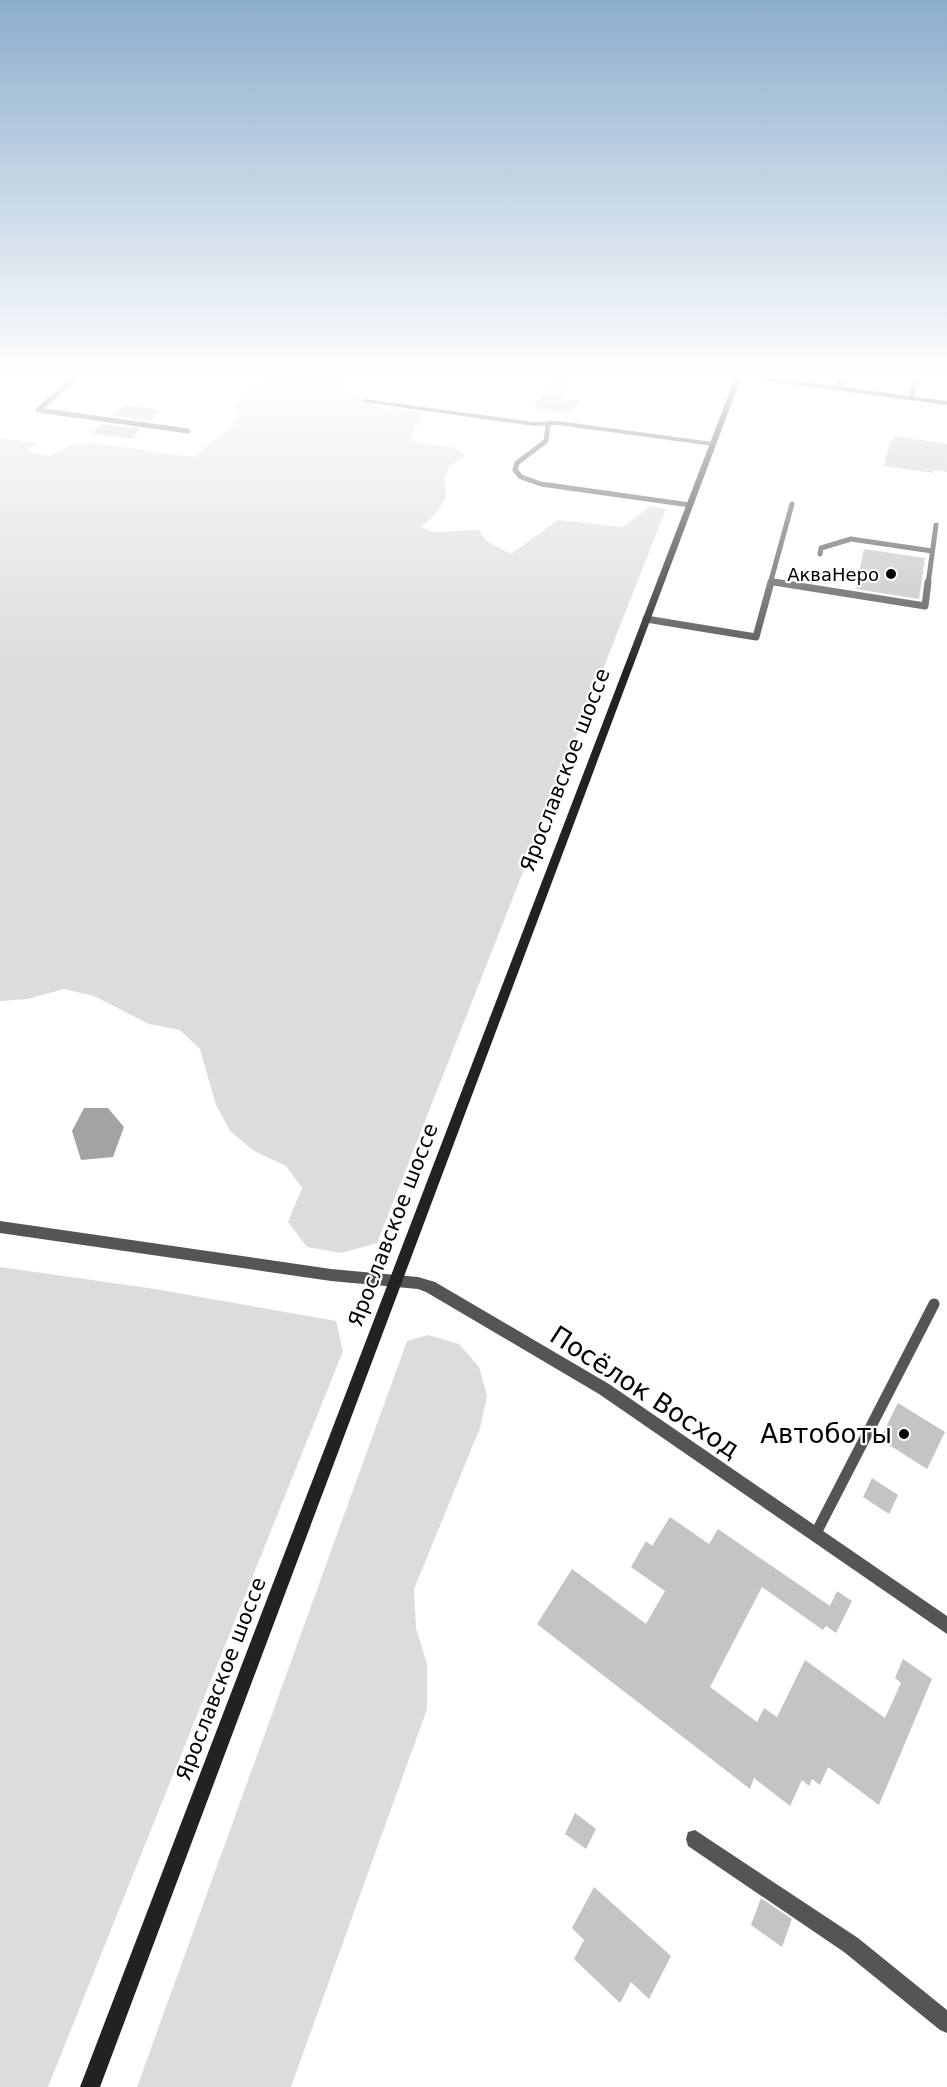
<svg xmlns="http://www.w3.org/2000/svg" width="947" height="2087" font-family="'DejaVu Sans',sans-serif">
	<rect width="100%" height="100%" fill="#fff"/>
	<g fill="#dcdcdc">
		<path d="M 263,378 L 355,378 L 346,382 L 344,390 C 364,410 397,409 425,412 L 410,438 L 415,442 L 456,448 L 465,456 L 449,467 L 444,479 L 446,497 L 435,515 L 421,527 L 433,532 L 479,530 L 486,541 L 511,554 L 558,520 L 623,527 L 650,506 L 666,509 L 377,1243 L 341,1253 L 307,1247 L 288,1222 L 302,1188 L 286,1166 L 254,1151 L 230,1131 L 216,1105 L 200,1049 L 180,1030 L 149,1024 L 94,996 L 64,989 L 27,999 L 0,1001 L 0,438 L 39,444 L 26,451 L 50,456 L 71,445 L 92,443 L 193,457 L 232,426 L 238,415 L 236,404 Z"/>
		<polygon points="0,1267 155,1289 336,1321 343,1351 48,2087 0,2087"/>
		<polygon points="428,1335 459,1344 479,1367 487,1396 480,1428 414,1589 416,1628 427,1664 427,1709 291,2087 137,2087 407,1341"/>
	</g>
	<polygon fill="#a3a3a3" points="84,1108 108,1108 124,1127 113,1157 81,1160 72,1131"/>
	<g fill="#c4c4c4">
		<polygon points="551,380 573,382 561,398 580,401 569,414 534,408"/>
		<polygon points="124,405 161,410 150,421 112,415"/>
		<polygon points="103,424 141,429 131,439 92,433"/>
		<polygon points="894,436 947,444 947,472 934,470 934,473 884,466 890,441 892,441"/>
		<polygon points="864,549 925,558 919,599 856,589"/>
		<polygon points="898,1403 945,1432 927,1469 880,1439"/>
		<polygon points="872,1478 898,1495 889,1514 863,1497"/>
		<polygon points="670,1517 709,1544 718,1529 830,1606 837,1591 852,1601 836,1633 826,1626 823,1630 762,1587 710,1687 757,1722 764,1708 777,1717 805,1660 885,1718 901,1683 895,1678 903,1659 932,1679 879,1805 828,1767 820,1785 812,1779 809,1786 802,1780 790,1806 754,1778 750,1789 537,1624 572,1569 646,1624 665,1591 631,1567 646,1541 652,1546"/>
		<polygon points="575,1813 596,1829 586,1849 565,1834"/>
		<polygon points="594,1887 671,1956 649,1999 631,1982 620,2003 574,1959 584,1940 572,1928"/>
		<polygon points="761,1898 792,1919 782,1947 751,1925"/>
	</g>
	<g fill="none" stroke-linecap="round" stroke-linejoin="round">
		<g stroke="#555" stroke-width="5">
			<polyline points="75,378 38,410 188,431"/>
			<polyline points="551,423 548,425 546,441 517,463 515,470 521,477 541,484 690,505"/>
			<polyline points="820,554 821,548 851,539 932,551"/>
			<polyline points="771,582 783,584"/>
			<polyline points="770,584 792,504"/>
			<polyline points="928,584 936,525"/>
		</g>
		<g stroke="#555" stroke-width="7">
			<polyline points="774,582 925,606 928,582"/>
			<polyline points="646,619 756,637 771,582"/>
		</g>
		<polyline stroke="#555" stroke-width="11" points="815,1535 934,1304"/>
		<g fill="#555" fill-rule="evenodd">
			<polygon points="838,378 844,378 841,388 838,390 835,388"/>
			<polygon points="915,378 921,378 913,398 908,399"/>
			<polygon points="365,399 534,422 558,421 713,442 717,444 713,446 558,425 534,426 363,402 362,401"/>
			<polygon points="0,1221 331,1269 418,1277 435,1282 609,1384 947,1616 947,1634 599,1394 426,1292 418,1289 331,1281 0,1233"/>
			<polygon points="695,1830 858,1938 947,2010 947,2033 940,2030 844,1952 688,1846 686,1839 688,1832"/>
		</g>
		<g fill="#222" fill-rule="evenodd">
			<polygon points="735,378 741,378 100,2087 80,2087"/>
			<polygon points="757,378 773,378 947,401 947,405 760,380"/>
		</g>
	</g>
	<linearGradient id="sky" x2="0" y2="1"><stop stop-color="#8cadcc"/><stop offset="0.56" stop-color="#fff"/><stop offset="1" stop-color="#fff" stop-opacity="0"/></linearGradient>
	<rect width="947" height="670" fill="url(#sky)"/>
	<g fill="#000" stroke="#fff" stroke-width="2">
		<circle cx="891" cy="574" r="6"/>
		<circle cx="904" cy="1434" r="6"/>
	</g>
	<g text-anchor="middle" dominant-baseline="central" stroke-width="4.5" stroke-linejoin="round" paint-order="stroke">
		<g font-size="18" fill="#000" stroke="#fff" text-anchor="end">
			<text x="879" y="574">АкваНеро</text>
		</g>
		<g font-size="21" fill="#000" stroke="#fff">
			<text transform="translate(565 770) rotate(-69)">Ярославское шоссе</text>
			<text transform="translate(393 1225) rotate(-69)">Ярославское шоссе</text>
			<text transform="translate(221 1679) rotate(-69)">Ярославское шоссе</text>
		</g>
		<g font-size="26" fill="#000" stroke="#fff">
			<text transform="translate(645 1392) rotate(33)">Посёлок Восход</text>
		</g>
		<g font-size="26" fill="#000" stroke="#fff" text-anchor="end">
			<text x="892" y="1434">Автоботы</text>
		</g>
	</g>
</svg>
